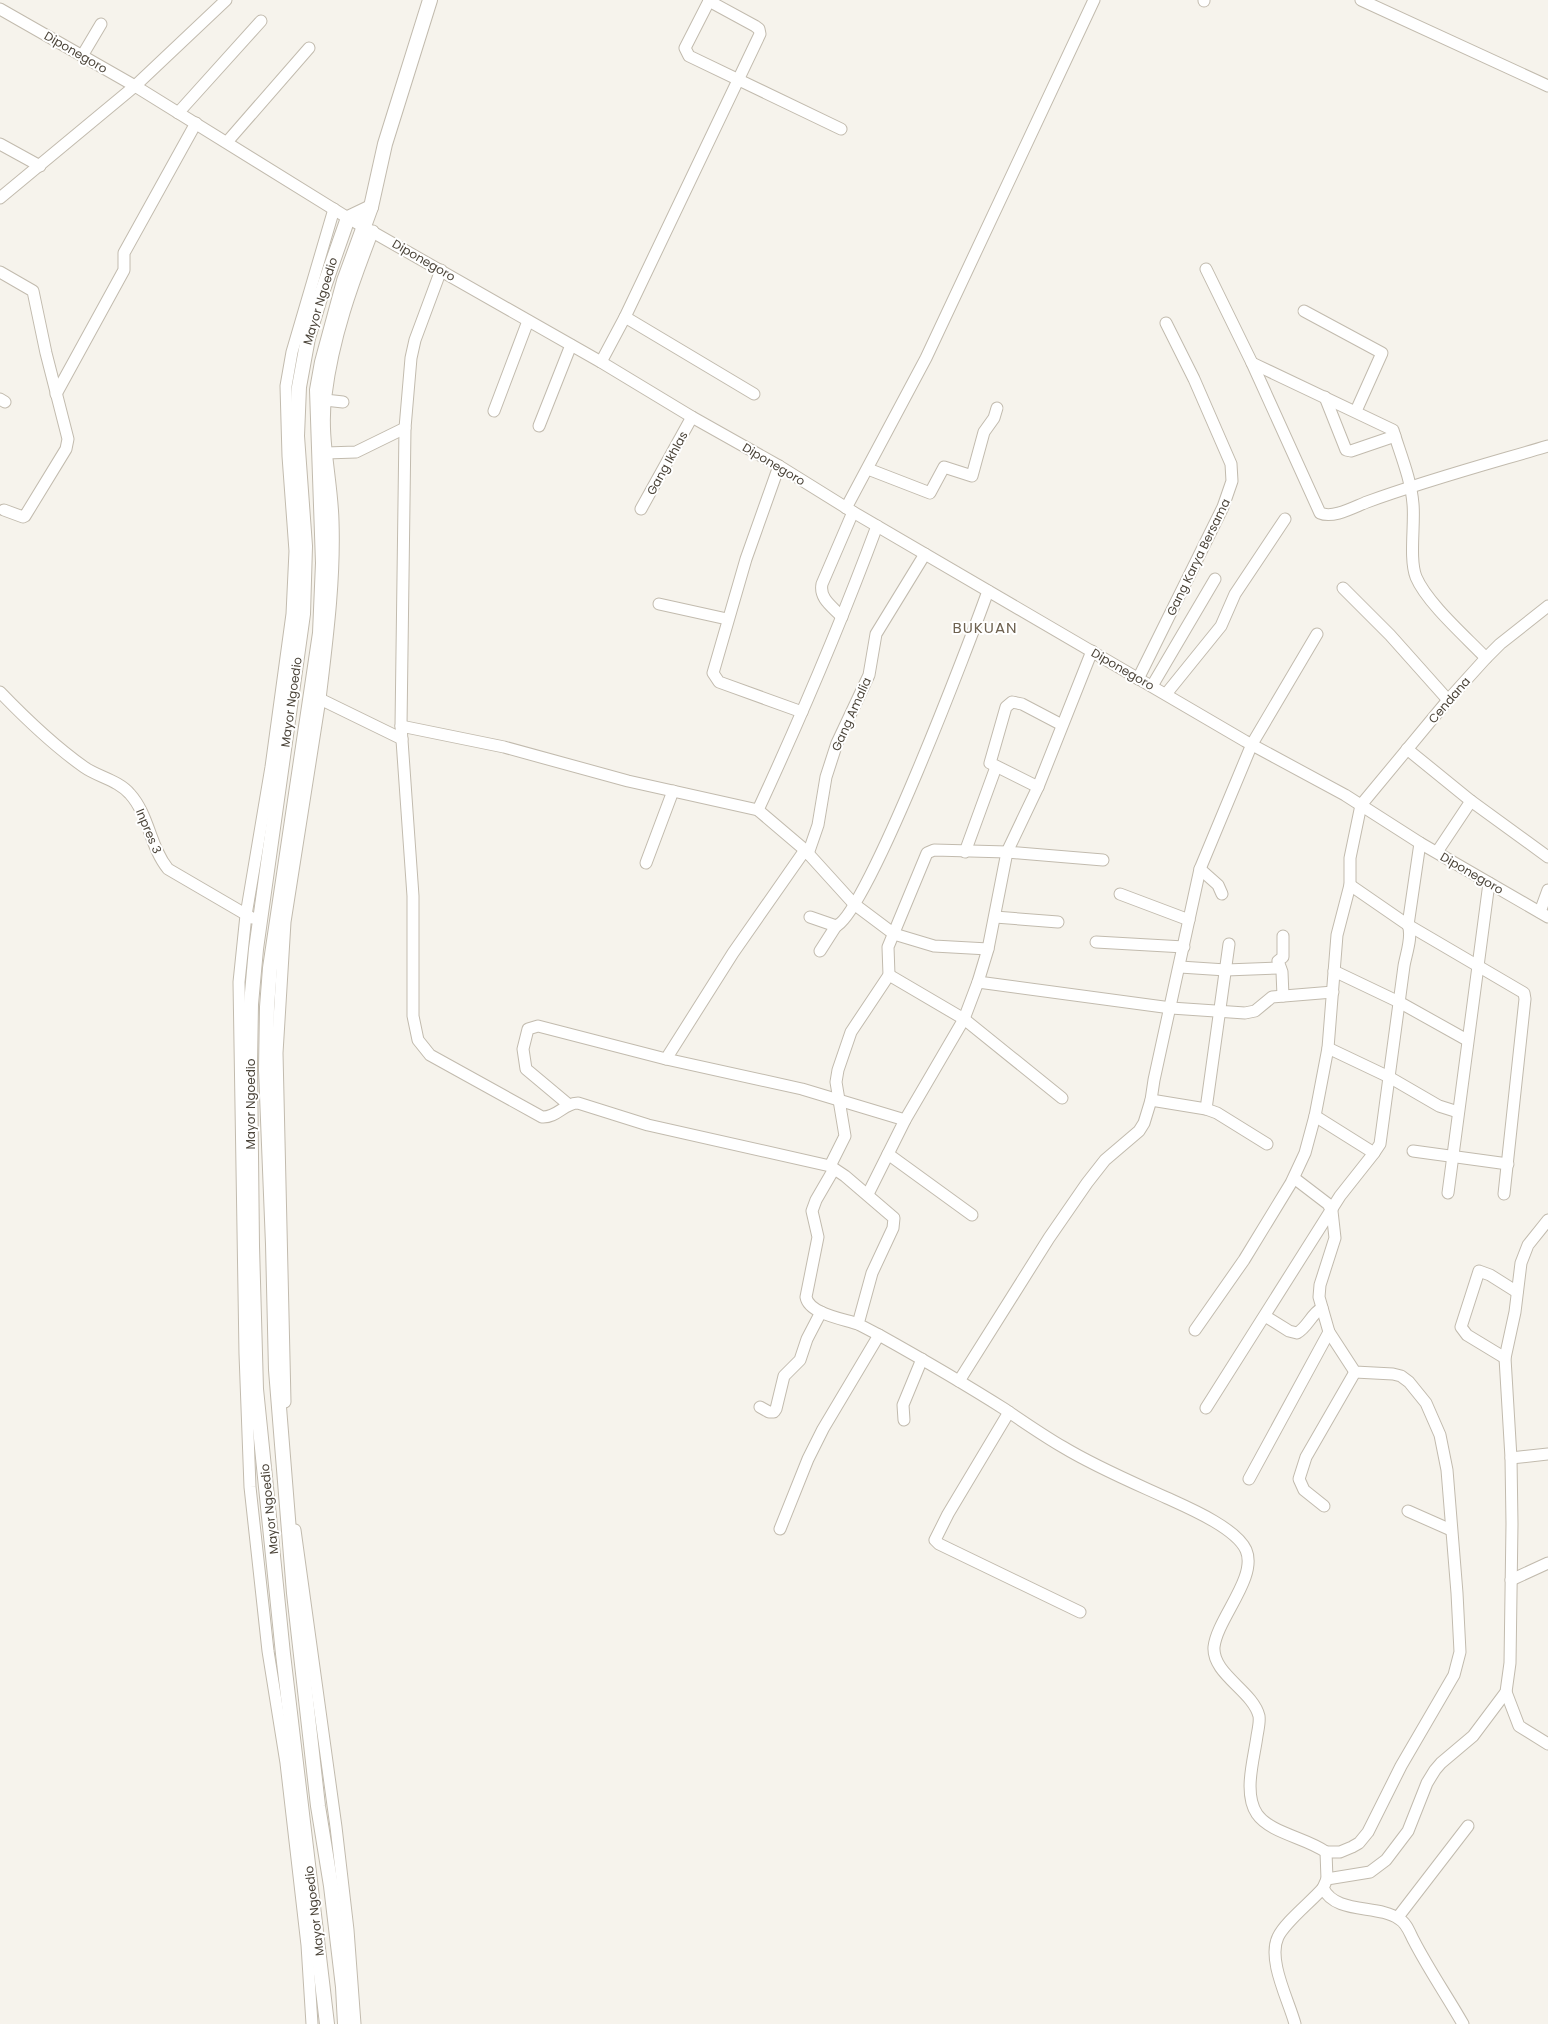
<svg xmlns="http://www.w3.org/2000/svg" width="1548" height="2024" font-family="Poppins,sans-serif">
	<rect width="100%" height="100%" fill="#f6f3ec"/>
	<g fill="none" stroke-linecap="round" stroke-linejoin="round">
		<g stroke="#c2bbae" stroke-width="13">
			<g id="minor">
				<polyline points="1361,0 1548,86"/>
				<polyline points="709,1 685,48 689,56 841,129"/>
				<polyline points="1204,1 1204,0"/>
				<polyline points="0,9 135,86 348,218 601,362 692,417 779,466 853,512 1245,741 1345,795 1420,843 1548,917"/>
				<polyline points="82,56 101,24"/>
				<polyline points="178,113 261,21"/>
				<polyline points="227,142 309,48"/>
				<polyline points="0,144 40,166"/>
				<polyline points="0,198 135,86 226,0"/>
				<path d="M 373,231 C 352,285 333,338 326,395 C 320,437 332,479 333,521 C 335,581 327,640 320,699 L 402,739"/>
				<path d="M 1206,269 L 1252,363 L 1320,513 C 1333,519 1354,507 1367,502 C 1427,480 1487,464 1548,446"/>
				<path d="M 441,270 L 415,340 L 411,358 L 405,428 L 401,726 L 413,896 L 413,1016 L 418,1040 L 430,1055 L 542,1117 C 557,1118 564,1103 578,1103 L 648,1125 L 830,1166 L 845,1176 L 894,1218 L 893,1228 L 872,1273 L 858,1324 L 879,1335"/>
				<polyline points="0,272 33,291 46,353 68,439 66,449 25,516 23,517 4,510"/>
				<polyline points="1304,311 1382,353 1356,411"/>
				<polyline points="625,317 754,394"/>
				<polyline points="601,362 625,317 760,34 759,29 755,26 709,1 709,0"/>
				<path d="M 1252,363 L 1393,430 C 1400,453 1411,479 1413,504 C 1415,524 1409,559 1416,577 C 1427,603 1466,637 1486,658"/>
				<polyline points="56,394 124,270 124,253 196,123"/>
				<polyline points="1325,397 1346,450 1351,451 1395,436"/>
				<polyline points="0,399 5,402"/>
				<polyline points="325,400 343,402"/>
				<polyline points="494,411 528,321"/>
				<polyline points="539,426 571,345"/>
				<polyline points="326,453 356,452 405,428"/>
				<polyline points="779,466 746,559 713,673 719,682 802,712"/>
				<polyline points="868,469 930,493 944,467 972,476 984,432 994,418 997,408"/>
				<polyline points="846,508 926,358 1094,0"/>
				<polyline points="641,509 692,417"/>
				<polyline points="1343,588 1390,635 1448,700"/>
				<polyline points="659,604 727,619"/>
				<path d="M 842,617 C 833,607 819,599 822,584 L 853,512"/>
				<polyline points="1138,679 1223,507 1232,481 1231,464 1194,379 1166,323"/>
				<polyline points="1152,686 1215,579"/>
				<path d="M 0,692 C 26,719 53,745 84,767 C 98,777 118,780 130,794 C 149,815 150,847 168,869 L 252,918"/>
				<polyline points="1166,694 1221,626 1235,594 1285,519"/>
				<polyline points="401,726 504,747 628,781 758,810 805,850 854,904 894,934 934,946 988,949"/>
				<polyline points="1407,749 1471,801 1548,857"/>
				<polyline points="1038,787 990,763 1006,707 1012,702 1022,704 1062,725"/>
				<path d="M 758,810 C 801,717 841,623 877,526"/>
				<polyline points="965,852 996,767"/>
				<polyline points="1437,852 1471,801"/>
				<polyline points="808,854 818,825 826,777 837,743 869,675 876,634 925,554"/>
				<polyline points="646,863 673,791"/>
				<polyline points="1200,869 1218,885 1222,894"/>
				<polyline points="1350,885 1408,925 1524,993 1525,999 1504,1194"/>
				<polyline points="1120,894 1189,920"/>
				<polyline points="1540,912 1548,890"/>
				<path d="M 810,917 L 836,926 C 866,916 972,636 988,591"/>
				<polyline points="995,917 1058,922"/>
				<polyline points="1096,942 1184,947"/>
				<polyline points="820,951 836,926"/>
				<polyline points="1180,967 1226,970 1280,968"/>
				<polyline points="1334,971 1399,1002 1467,1040"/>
				<polyline points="889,975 964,1019 1062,1098"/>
				<polyline points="978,982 1171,1008 1245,1013 1255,1011 1272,997 1333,992"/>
				<polyline points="1283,996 1282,972 1278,961 1283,957 1283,936"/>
				<polyline points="1328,1048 1389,1077 1439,1106 1458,1112"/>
				<polyline points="666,1059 802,1089 905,1120 868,1194"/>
				<polyline points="1151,1100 1206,1109 1217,1113 1267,1144"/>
				<polyline points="569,1105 526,1069 523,1049 528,1029 538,1026 666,1059 733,953 805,850"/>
				<polyline points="1206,1109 1229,944"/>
				<path d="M 1315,1116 L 1374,1153 L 1380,1144 L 1404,966 C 1406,954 1413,936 1408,925 L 1420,843"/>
				<polyline points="905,1120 964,1019 978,982 988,949 1007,852 1038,787 1092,651"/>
				<polyline points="1413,1151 1508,1164"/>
				<polyline points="888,1154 972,1215"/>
				<polyline points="830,1166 845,1136 836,1082 838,1070 851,1032 889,975 888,947 927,853 934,850 1007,852 1103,860"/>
				<path d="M 834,1169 L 816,1200 L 812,1211 L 818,1237 L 806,1297 C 809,1314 844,1319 858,1324"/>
				<polyline points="1294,1178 1328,1204 1332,1211 1335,1238 1320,1285 1319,1297 1329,1332 1355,1372 1393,1374 1401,1376 1409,1382 1426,1403 1440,1435 1447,1470 1457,1593 1460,1652 1454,1675 1401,1766 1368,1832 1359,1843 1352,1847 1340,1852 1326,1852"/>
				<polyline points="1448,1193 1489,883"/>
				<path d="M 1265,1316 L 1289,1331 L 1297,1333 C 1308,1327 1311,1314 1322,1308"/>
				<polyline points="1195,1330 1244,1260 1291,1183 1305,1153 1315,1116 1328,1048 1337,935 1350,885 1350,858 1361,805 1448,700 1486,658 1500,644 1548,606"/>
				<polyline points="1505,1358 1467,1335 1461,1327 1479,1271 1490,1275 1517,1292"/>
				<polyline points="959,1381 1049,1238 1087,1183 1105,1160 1139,1131 1144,1123 1151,1100 1154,1080 1200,869 1252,744 1317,634"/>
				<polyline points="285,1402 277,1053 285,922 320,699"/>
				<polyline points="760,1407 769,1412 774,1412 776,1409 784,1376 800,1360 807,1339 821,1312"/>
				<polyline points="1206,1408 1340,1196 1374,1153"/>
				<polyline points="1009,1412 948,1514 935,1540 939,1544 1080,1612"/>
				<polyline points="904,1420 903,1405 922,1359"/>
				<polyline points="1511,1458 1548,1454"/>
				<polyline points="1249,1479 1329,1332"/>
				<polyline points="1324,1506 1304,1490 1299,1479 1306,1457 1355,1372"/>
				<polyline points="1408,1511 1451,1530"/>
				<path d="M 780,1529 L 808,1459 L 823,1429 L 879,1335 C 922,1359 965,1384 1006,1410 C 1025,1423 1044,1436 1063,1447 C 1096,1467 1132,1482 1167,1498 C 1189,1508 1236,1528 1246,1550 C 1258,1577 1217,1619 1214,1647 C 1212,1674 1253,1691 1259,1716 C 1260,1722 1258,1730 1257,1736 C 1254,1759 1243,1793 1257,1814 C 1270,1833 1307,1838 1326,1852 L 1327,1879"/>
				<polyline points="295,1530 336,1827 348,1930 355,2024"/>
				<polyline points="1511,1580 1548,1563"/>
				<polyline points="1506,1692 1519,1726 1548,1744"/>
				<polyline points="1398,1917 1468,1826"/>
				<polyline points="312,2024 307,1945 286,1763 268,1651 250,1487 245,1354 239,982 246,915 271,767 292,614 295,551 288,456 286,386 292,352 334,209"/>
				<path d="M 1295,2024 C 1289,2001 1267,1960 1278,1937 C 1285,1922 1311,1902 1323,1888"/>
				<path d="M 1463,2024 C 1447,1996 1429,1970 1414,1941 C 1410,1934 1407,1923 1399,1919 C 1378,1904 1336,1915 1323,1888 L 1327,1879 L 1370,1872 L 1386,1860 L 1408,1831 L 1427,1783 L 1435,1770 L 1441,1763 L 1473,1736 L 1506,1692 L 1510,1663 L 1512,1524 L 1511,1458 L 1505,1358 L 1515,1312 L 1521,1263 L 1528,1245 L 1548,1220"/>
			</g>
		</g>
		<g stroke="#c2bbae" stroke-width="16">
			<g id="tertiary">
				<polyline points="327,2024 283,1654 256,1389 252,1246 250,1065 251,1004 256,949 303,614 305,546 297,436 299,387 308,338 320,298 348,218 371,207"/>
				<polyline points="345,2024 343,1987 331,1886 318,1806 294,1593 276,1370 273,1244 266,1070 267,1007 270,968 320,633 323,563 317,390 322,362 344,281 371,207 385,144 430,0"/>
			</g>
		</g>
		<use href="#minor" stroke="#fff" stroke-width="11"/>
		<use href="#tertiary" stroke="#fff" stroke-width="14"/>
	</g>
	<g text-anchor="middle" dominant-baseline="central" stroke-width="4" stroke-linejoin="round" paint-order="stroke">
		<g font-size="12" fill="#4b4439" stroke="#fff">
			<text transform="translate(76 52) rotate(30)">Diponegoro</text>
			<text transform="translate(424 260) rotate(30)">Diponegoro</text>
			<text transform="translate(320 301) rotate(-73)">Mayor Ngoedio</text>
			<text transform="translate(667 463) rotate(-61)">Gang Ikhlas</text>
			<text transform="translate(774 464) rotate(31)">Diponegoro</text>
			<text transform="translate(1198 557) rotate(-64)">Gang Karya Bersama</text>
			<text transform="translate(1123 669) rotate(30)">Diponegoro</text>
			<text transform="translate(1449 700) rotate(-49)">Cendana</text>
			<text transform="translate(291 702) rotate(-82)">Mayor Ngoedio</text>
			<text transform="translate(851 714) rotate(-66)">Gang Amalia</text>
			<text transform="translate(149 831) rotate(67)">Inpres 3</text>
			<text transform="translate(1472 873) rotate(30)">Diponegoro</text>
			<text transform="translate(250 1104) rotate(-90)">Mayor Ngoedio</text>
			<text transform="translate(269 1509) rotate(-96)">Mayor Ngoedio</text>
			<text transform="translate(314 1911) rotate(-97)">Mayor Ngoedio</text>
		</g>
		<g font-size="15" letter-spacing="1" fill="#6e6250" stroke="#fff">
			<text x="985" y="627">BUKUAN</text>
		</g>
	</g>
</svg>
